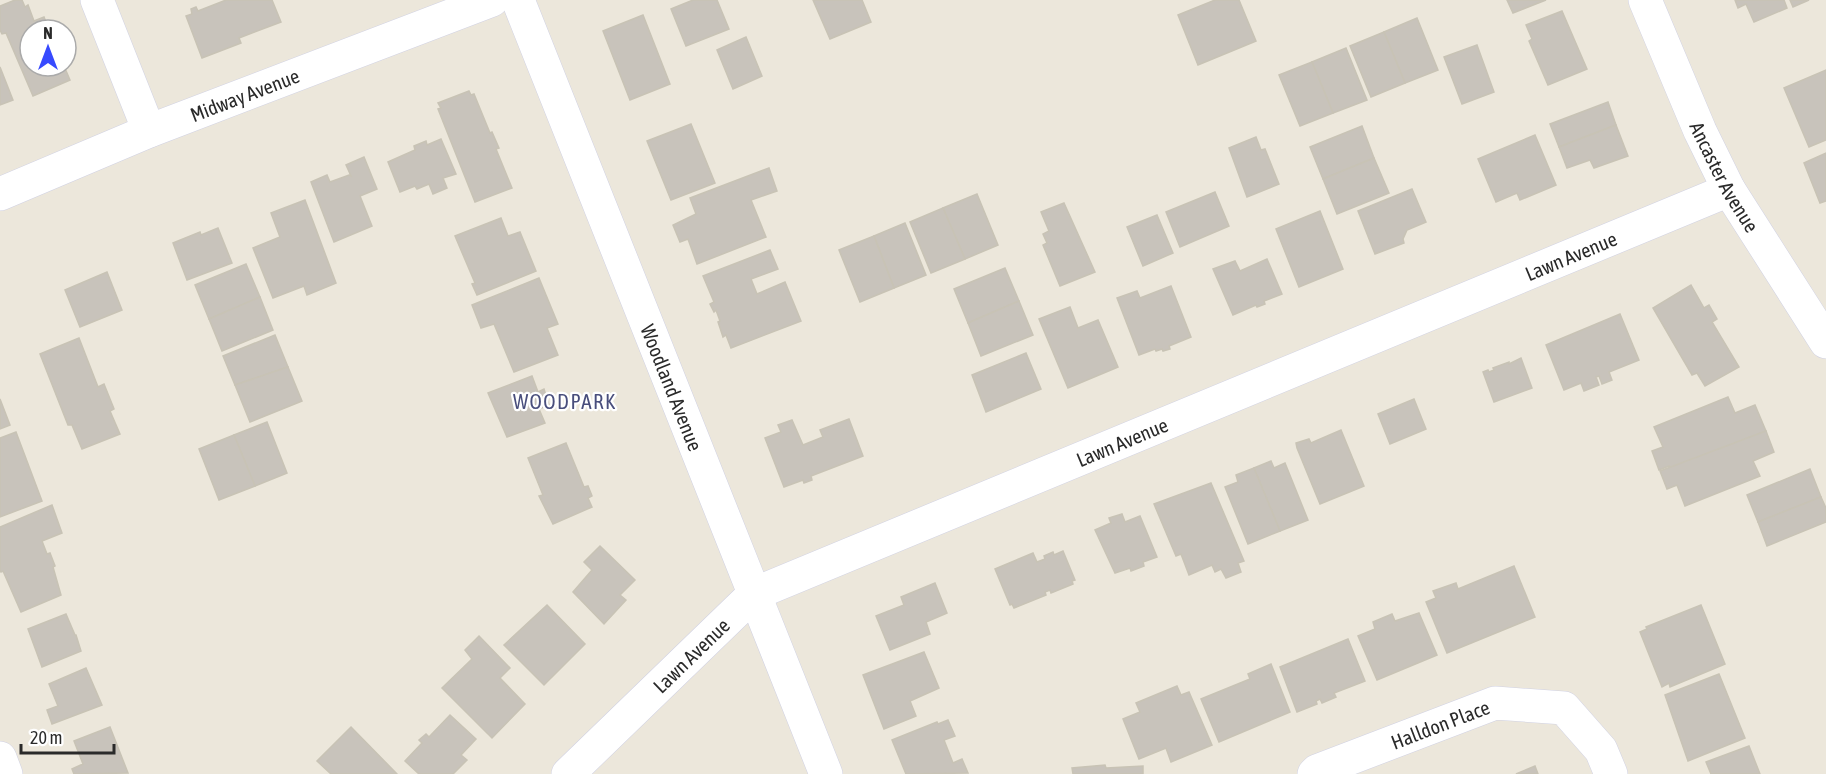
<svg xmlns="http://www.w3.org/2000/svg" width="1826" height="774" font-family="'Asap Condensed',sans-serif">
	<rect width="100%" height="100%" fill="#ece7db"/>
	<g fill="#c8c3bb" stroke="#c8c3b5" stroke-width="1.5">
		<polygon points="15,0 22,0 25,7 28,5 34,21 44,17 49,30 30,30 30,66 64,66 70,80 33,96 6,33 2,34 0,30 0,6"/>
		<polygon points="226,0 272,0 281,22 239,38 241,43 202,58 186,16 192,14 191,9 196,7 198,11"/>
		<polygon points="693,0 717,0 729,29 686,46 671,9"/>
		<polygon points="813,0 862,0 871,22 830,39"/>
		<polygon points="1215,0 1239,0 1256,41 1198,65 1178,15"/>
		<polygon points="1507,0 1546,0 1513,13"/>
		<polygon points="1735,0 1784,0 1787,8 1754,22 1746,4 1738,8"/>
		<polygon points="1790,0 1809,0 1793,7"/>
		<polygon points="1562,11 1587,69 1548,85 1529,41 1532,39 1526,25"/>
		<polygon points="643,15 670,84 630,100 603,31"/>
		<polygon points="1417,18 1438,70 1405,83 1384,32"/>
		<polygon points="1384,32 1405,83 1371,97 1350,46"/>
		<polygon points="746,37 762,76 733,89 717,50"/>
		<polygon points="1477,45 1494,92 1462,104 1444,57"/>
		<polygon points="1346,48 1367,100 1333,113 1312,62"/>
		<polygon points="1312,62 1333,113 1300,126 1279,75"/>
		<polygon points="0,67 13,100 0,105"/>
		<polygon points="1826,70 1826,140 1809,147 1784,88"/>
		<polygon points="469,91 471,95 474,94 490,133 492,132 499,148 496,149 512,188 475,202 438,109 441,108 438,103"/>
		<polygon points="1608,102 1616,125 1559,147 1550,124"/>
		<polygon points="691,124 715,183 671,200 647,141"/>
		<polygon points="1616,125 1628,156 1594,168 1590,160 1567,168 1559,147"/>
		<polygon points="1362,126 1374,158 1323,179 1310,147"/>
		<polygon points="1535,135 1556,185 1520,200 1517,193 1496,202 1478,159"/>
		<polygon points="1256,137 1261,150 1265,149 1279,184 1247,197 1229,148"/>
		<polygon points="441,139 456,174 443,178 447,188 433,194 429,184 417,189 415,186 400,192 388,162 415,150 414,146 426,141 427,145"/>
		<polygon points="1826,153 1826,201 1820,203 1804,163"/>
		<polygon points="364,157 377,189 360,196 372,226 334,242 311,182 327,175 330,182 349,175 351,176 346,165"/>
		<polygon points="1374,158 1389,193 1337,214 1323,179"/>
		<polygon points="769,168 777,191 751,200 766,237 697,264 688,239 680,242 673,225 696,214 690,198"/>
		<polygon points="1412,189 1426,222 1407,230 1403,239 1404,243 1375,254 1358,211"/>
		<polygon points="1215,192 1229,226 1180,247 1166,212"/>
		<polygon points="977,194 998,245 965,259 943,208"/>
		<polygon points="305,200 336,283 307,295 304,286 273,298 253,248 280,237 271,213"/>
		<polygon points="1064,203 1095,272 1060,286 1043,245 1047,243 1043,234 1049,231 1041,212"/>
		<polygon points="943,208 965,259 931,273 910,222"/>
		<polygon points="1320,211 1343,269 1299,287 1276,229"/>
		<polygon points="1157,215 1173,253 1143,266 1127,227"/>
		<polygon points="501,218 508,236 520,232 536,271 477,295 472,284 475,283 455,236"/>
		<polygon points="905,223 926,275 894,288 874,236"/>
		<polygon points="218,228 232,263 187,280 173,243 200,232 201,235"/>
		<polygon points="874,236 894,288 860,302 839,250"/>
		<polygon points="770,250 778,269 751,279 757,294 785,282 801,321 731,348 726,335 723,337 718,322 720,321 716,310 714,312 710,304 714,302 703,276"/>
		<polygon points="1267,259 1282,294 1264,301 1265,304 1257,307 1256,305 1233,315 1213,269 1235,261 1240,271"/>
		<polygon points="246,264 260,297 209,319 195,285"/>
		<polygon points="1005,268 1019,301 968,323 954,289"/>
		<polygon points="107,272 122,310 80,327 65,290"/>
		<polygon points="539,278 558,324 547,328 558,355 514,372 494,324 481,328 472,305"/>
		<polygon points="1691,285 1704,308 1709,305 1717,319 1712,322 1739,367 1705,386 1697,373 1692,375 1653,308"/>
		<polygon points="1171,286 1191,337 1169,346 1170,349 1163,351 1162,349 1156,351 1155,349 1139,355 1117,298 1137,291 1140,298"/>
		<polygon points="260,297 273,330 222,351 209,319"/>
		<polygon points="1019,301 1033,335 981,356 968,323"/>
		<polygon points="1070,307 1078,328 1098,320 1118,367 1068,388 1039,319"/>
		<polygon points="1620,314 1639,360 1609,372 1612,380 1602,384 1599,376 1596,377 1599,385 1584,391 1581,383 1564,390 1546,345"/>
		<polygon points="275,335 288,367 235,385 223,356"/>
		<polygon points="79,338 98,387 104,384 114,409 110,411 120,434 82,449 72,425 68,425 40,354"/>
		<polygon points="1026,353 1041,389 986,412 972,375"/>
		<polygon points="1521,358 1532,388 1494,402 1483,372 1488,370 1489,372 1494,370 1493,368 1509,362 1509,364"/>
		<polygon points="288,367 302,401 250,422 235,385"/>
		<polygon points="532,376 538,392 544,389 549,405 539,409 545,423 507,437 488,393"/>
		<polygon points="1728,397 1735,413 1755,405 1766,431 1670,468 1669,466 1659,470 1652,451 1663,447 1654,427"/>
		<polygon points="0,399 10,425 0,429"/>
		<polygon points="1414,399 1426,429 1390,444 1378,414"/>
		<polygon points="849,419 863,456 811,476 812,480 804,483 803,480 784,487 765,438 781,432 778,425 792,420 803,445 823,437 820,430"/>
		<polygon points="267,422 287,473 255,486 234,435"/>
		<polygon points="1341,430 1364,486 1320,504 1297,448 1296,443 1309,439 1311,443"/>
		<polygon points="1766,431 1774,452 1753,461 1760,476 1685,506 1677,485 1667,489 1660,471"/>
		<polygon points="16,432 42,501 0,517 0,438"/>
		<polygon points="234,435 255,486 219,500 199,449"/>
		<polygon points="566,443 584,487 588,486 592,496 588,498 592,507 553,524 539,496 543,495 528,458"/>
		<polygon points="1271,461 1274,468 1285,463 1308,520 1280,531 1254,468"/>
		<polygon points="1254,468 1280,531 1248,544 1225,487 1238,482 1236,475"/>
		<polygon points="1810,469 1821,497 1758,522 1747,495"/>
		<polygon points="1211,483 1244,561 1238,563 1241,572 1226,578 1221,569 1215,572 1212,565 1189,575 1181,554 1176,556 1154,504"/>
		<polygon points="1821,497 1826,508 1826,522 1767,546 1758,522"/>
		<polygon points="52,505 62,533 42,541 47,554 50,553 55,566 53,567 61,595 21,612 3,571 1,572 0,570 0,527"/>
		<polygon points="1122,514 1125,522 1140,516 1157,557 1143,562 1144,566 1131,571 1130,568 1115,573 1095,530 1111,523 1109,518"/>
		<polygon points="600,546 635,580 620,595 626,600 604,624 573,592 592,570 584,562"/>
		<polygon points="1063,551 1075,580 1072,581 1073,584 1051,593 1050,590 1045,592 1046,595 1014,608 1012,604 1010,605 995,569 1033,553 1037,562 1045,559 1044,556 1053,552 1054,555"/>
		<polygon points="1514,566 1535,617 1447,653 1426,602 1436,598 1433,591 1456,583 1458,589"/>
		<polygon points="935,583 947,613 926,622 930,634 890,650 876,616 904,605 901,597"/>
		<polygon points="547,605 585,644 544,685 504,645"/>
		<polygon points="1701,605 1725,664 1670,687 1669,683 1662,687 1640,632 1647,629 1646,627"/>
		<polygon points="1419,613 1437,655 1377,680 1358,636 1375,629 1373,622 1392,614 1395,621"/>
		<polygon points="66,614 75,635 76,635 81,651 42,667 28,629"/>
		<polygon points="479,636 510,668 500,678 525,704 492,738 442,688 472,659 465,650"/>
		<polygon points="1348,639 1365,681 1334,693 1336,697 1322,703 1320,699 1316,701 1317,704 1297,712 1280,667"/>
		<polygon points="924,652 939,688 910,701 916,716 884,729 863,675"/>
		<polygon points="1271,664 1290,712 1219,742 1201,699 1250,679 1248,674"/>
		<polygon points="86,668 102,705 52,724 47,710 58,706 49,684"/>
		<polygon points="1719,674 1745,738 1688,761 1665,695"/>
		<polygon points="1177,686 1181,695 1189,692 1212,745 1171,762 1166,748 1139,759 1123,719 1140,712 1136,703"/>
		<polygon points="450,715 476,739 461,755 467,760 453,774 419,774 405,761 422,743 419,740 426,734 429,737"/>
		<polygon points="948,720 955,736 944,740 953,763 962,759 968,773 906,774 892,740 937,722 938,724"/>
		<polygon points="110,727 128,773 74,774 72,769 83,764 74,741"/>
		<polygon points="351,727 397,774 331,774 317,761"/>
		<polygon points="1749,746 1760,774 1711,774 1706,762"/>
		<polygon points="1105,765 1106,768 1143,766 1143,774 1073,774 1072,768"/>
		<polygon points="1535,766 1538,774 1516,774"/>
	</g>
	<g fill="none" stroke-linecap="round" stroke-linejoin="round">
		<g stroke="#d1d2e3" stroke-width="34">
			<g id="street">
				<polyline points="97,0 149,131"/>
				<path id="s1" d="M 518,0 L 826,774"/>
				<path id="s2" d="M 1645,0 L 1700,131 L 1729,190 L 1826,342"/>
				<path id="s3" d="M 0,194 L 149,131 L 492,0"/>
				<polyline points="0,758 6,774"/>
				<path id="s4" d="M 568,774 L 754,594 L 1729,190"/>
				<path id="s5" d="M 1314,774 L 1317,771 L 1495,703 L 1564,708 L 1601,750 L 1611,774"/>
			</g>
		</g>
		<use href="#street" stroke="#fff" stroke-width="33"/>
	</g>
	<g text-anchor="middle" dominant-baseline="central" stroke-width="4.5" stroke-linejoin="round" paint-order="stroke">
		<g font-size="20" fill="#2a2a2a" stroke="#fff">
			<text stroke="none"><textPath href="#s3" startOffset="264">Midway Avenue</textPath></text>
			<text stroke="none"><textPath href="#s2" startOffset="194">Ancaster Avenue</textPath></text>
			<text stroke="none"><textPath href="#s4" startOffset="1143">Lawn Avenue</textPath></text>
			<text stroke="none"><textPath href="#s1" startOffset="417">Woodland Avenue</textPath></text>
			<text stroke="none"><textPath href="#s4" startOffset="657">Lawn Avenue</textPath></text>
			<text stroke="none"><textPath href="#s4" startOffset="171">Lawn Avenue</textPath></text>
			<text stroke="none"><textPath href="#s5" startOffset="136">Halldon Place</textPath></text>
		</g>
		<g font-size="21" letter-spacing="1.5" fill="#494e7c" stroke="#fff">
			<text x="565" y="401">WOODPARK</text>
		</g>
	</g>
	<g transform="translate(48 48)"><circle r="28" fill="#ffffff" stroke="#aaaaaa" stroke-width="1.5"/>
	<path d="M0-4.5L10 22L0 15L-10 22Z" fill="#374afe"/>
	<text y="-9" font-size="16" font-weight="bold" text-anchor="middle" fill="#2a2a2a">N</text>
	</g>
	<path d="M21 744v9h93v-9" fill="none" stroke="#2a2a2a" stroke-width="3"/>
	<text x="30" y="744" font-size="18" fill="#2a2a2a" stroke="#ffffff" stroke-width="4.5" paint-order="stroke">20 m</text>
</svg>
